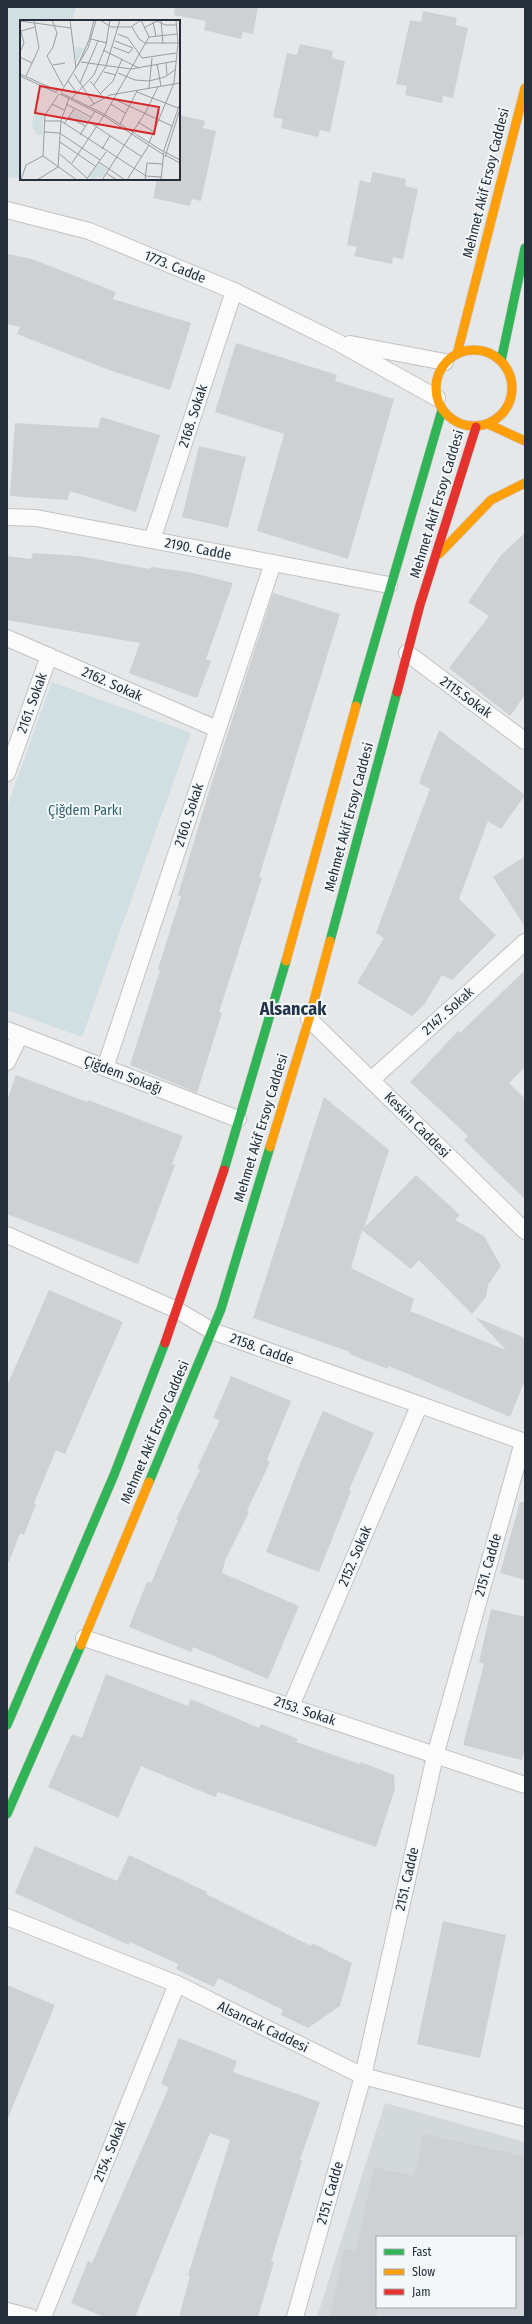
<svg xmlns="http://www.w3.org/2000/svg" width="532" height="2324" font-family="'Fira Sans Condensed',sans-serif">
	<rect width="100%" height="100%" fill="#e5e7e9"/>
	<path fill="#d3d8da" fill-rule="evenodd" d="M 385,2103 L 525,2142 L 525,2317 L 317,2317 ZM 377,2237 L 515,2237 L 515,2307 L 377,2307 Z"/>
	<g fill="#d0dfe1">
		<polygon points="7,7 76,7 72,21 21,21 21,178 7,177"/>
		<polygon points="52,682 191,733 82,1037 7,1010 7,807"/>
	</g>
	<g fill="#ced0d2">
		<polygon points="175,7 258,7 253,34 243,32 241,39 204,30 206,21 174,15"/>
		<polygon points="423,11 457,18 455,25 468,28 453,98 443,96 442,103 405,95 407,86 396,84 410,20 421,22"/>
		<polygon points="300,44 333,51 332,58 345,61 330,132 320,130 318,137 281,128 283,119 273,117 287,53 297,55"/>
		<polygon points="179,115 205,121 203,128 216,131 201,201 192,199 190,206 153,198 157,179 179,179"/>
		<polygon points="373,172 406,179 405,186 418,189 403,259 393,257 392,264 354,256 357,247 347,245 360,180 370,183"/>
		<polygon points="7,254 32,259 116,292 113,299 191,323 170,390 109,370 17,334 20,327 7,324"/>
		<polygon points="236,343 337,375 335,381 394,399 348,559 257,531 284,434 215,412"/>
		<polygon points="101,417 160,435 136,512 70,491 67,500 10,496 15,423 98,428"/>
		<polygon points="199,446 246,457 228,528 182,517"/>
		<polygon points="525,533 525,695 510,716 449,668 489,616 468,602 501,555"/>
		<polygon points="33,553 79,556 150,569 151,567 189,572 233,583 206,659 211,661 197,698 129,673 140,643 7,620 7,556 31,559"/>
		<polygon points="273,593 340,614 259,877 262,878 219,1012 222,1013 197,1093 130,1065 160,970 158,969 181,896 178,895 207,798"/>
		<polygon points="439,730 525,795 501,829 488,821 459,899 496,935 452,980 442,975 424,1005 412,1016 357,983 384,938 376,933 430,789 419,783"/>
		<polygon points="525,856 525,927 493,877"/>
		<polygon points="525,970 525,1067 509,1083 525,1099 525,1199 464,1140 468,1136 410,1082 458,1031 460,1033"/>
		<polygon points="16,1075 87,1102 88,1100 183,1136 172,1164 175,1165 138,1264 7,1214 7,1101"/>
		<polygon points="324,1097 389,1150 364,1228 416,1175 460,1215 455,1220 484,1236 501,1266 488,1285 486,1297 472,1314 419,1260 411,1269 362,1230 351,1268 414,1299 410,1311 506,1350 475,1317 525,1338 525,1380 510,1417 389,1366 388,1369 349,1354 350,1352 253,1318"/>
		<polygon points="49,1290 123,1322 65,1454 56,1450 34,1503 36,1504 24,1535 20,1533 9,1562 7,1562 7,1386"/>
		<polygon points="231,1376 291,1401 267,1460 270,1462 247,1511 249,1512 225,1561 222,1573 299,1606 268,1679 193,1647 191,1652 129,1627 147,1582 151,1583 178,1520 176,1519 200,1470 197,1468 220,1420 213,1418"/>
		<polygon points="323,1411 374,1433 349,1490 351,1491 319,1572 266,1552 302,1459"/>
		<polygon points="520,1502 525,1502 525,1580 500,1573"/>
		<polygon points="491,1609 525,1617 525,1747 522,1760 463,1745 484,1664 479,1662"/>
		<polygon points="106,1674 188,1706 191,1699 259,1728 261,1724 298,1739 296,1742 360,1764 361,1762 394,1775 395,1789 376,1847 218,1792 215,1797 141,1766 118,1818 48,1787 72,1734 82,1738"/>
		<polygon points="35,1846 117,1881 129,1855 207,1892 206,1894 311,1946 312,1943 352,1963 340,2006 308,2028 281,2015 283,2010 218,1978 214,1987 176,1969 178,1964 130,1942 129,1945 15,1893"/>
		<polygon points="443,1921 506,1935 480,2058 417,2044"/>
		<polygon points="7,1985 55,2005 7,2120"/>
		<polygon points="179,2038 237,2061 233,2072 320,2102 300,2160 302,2161 271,2261 274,2262 258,2317 179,2317 190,2276 188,2275 230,2140 210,2133 135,2317 104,2317 71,2303 88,2261 92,2263 169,2087 161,2084"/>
		<polygon points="423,2134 525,2156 525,2237 377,2237 377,2317 330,2317 344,2249 356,2251 374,2167 414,2176"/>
	</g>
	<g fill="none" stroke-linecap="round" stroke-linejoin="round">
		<g stroke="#c0c3c5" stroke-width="18">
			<g id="street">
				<polyline points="7,210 89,231 234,291 337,342 437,398"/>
				<polyline points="350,344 445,362"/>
				<polyline points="7,517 36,518 389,585"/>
				<polyline points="152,540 234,291"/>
				<polyline points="7,638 217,729"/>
				<polyline points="407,653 525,741"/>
				<polyline points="7,773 49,656"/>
				<polyline points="309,1019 525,1231"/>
				<polyline points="7,1030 238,1119"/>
				<polyline points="7,1062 20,1035"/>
				<polyline points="105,1068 273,563"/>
				<polyline points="371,1080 525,942"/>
				<polyline points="7,1235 177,1310 212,1331 525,1442"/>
				<polyline points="84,1638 525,1785"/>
				<polyline points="291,1706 419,1406"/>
				<polyline points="7,1917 177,1984 363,2076 525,2118"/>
				<polyline points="7,2311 30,2317"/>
				<polyline points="43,2317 177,1984"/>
				<polyline points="295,2317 363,2076 435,1756 523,1442"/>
			</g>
		</g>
		<g stroke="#c3c5c8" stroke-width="10">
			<g id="fast">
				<polyline points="501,361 525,248"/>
				<polyline points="356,706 442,410"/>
				<polyline points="330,941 397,692"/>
				<polyline points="224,1170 286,961"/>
				<polyline points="149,1482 221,1309 270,1147"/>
				<polyline points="7,1725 114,1475 165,1343"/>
				<polyline points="7,1814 81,1645"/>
			</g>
		</g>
		<g stroke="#c3c5c8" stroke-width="10">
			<g id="slow">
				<circle cx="474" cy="388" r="38"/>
				<polyline points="457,354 525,88"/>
				<polyline points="488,424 525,441"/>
				<polyline points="439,554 491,500 525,483"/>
				<polyline points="286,961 356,706"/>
				<polyline points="270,1147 309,1019 330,941"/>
				<polyline points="81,1645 149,1482"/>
			</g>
		</g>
		<g stroke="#c3c5c8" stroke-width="10">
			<g id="jam">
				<polyline points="397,692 420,605 476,427"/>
				<polyline points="165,1343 224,1170"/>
			</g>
		</g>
		<use href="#street" stroke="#fbfbfc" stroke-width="16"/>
		<use href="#fast" stroke="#30b455" stroke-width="9"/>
		<use href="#slow" stroke="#ff9f0a" stroke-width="9"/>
		<use href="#jam" stroke="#e5322d" stroke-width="9"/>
	</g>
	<g text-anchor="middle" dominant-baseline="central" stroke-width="4" stroke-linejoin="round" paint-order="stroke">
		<g font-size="14" fill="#242f3b" stroke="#f3f7f8">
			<text transform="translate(486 183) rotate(-76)">Mehmet Akif Ersoy Caddesi</text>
			<text transform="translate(175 267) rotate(22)">1773. Cadde</text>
			<text transform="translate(193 416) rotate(-72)">2168. Sokak</text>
			<text transform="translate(437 504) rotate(-73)">Mehmet Akif Ersoy Caddesi</text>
			<text transform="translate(198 549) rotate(11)">2190. Cadde</text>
			<text transform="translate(112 684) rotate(24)">2162. Sokak</text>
			<text transform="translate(466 697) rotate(36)">2115.Sokak</text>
			<text transform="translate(32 703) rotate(-70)">2161. Sokak</text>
			<text transform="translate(189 815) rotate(-72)">2160. Sokak</text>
			<text transform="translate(349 817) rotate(-75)">Mehmet Akif Ersoy Caddesi</text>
			<text transform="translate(448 1011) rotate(-42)">2147. Sokak</text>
			<text transform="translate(123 1075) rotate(21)">Çiğdem Sokağı</text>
			<text transform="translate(417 1125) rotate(45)">Keskin Caddesi</text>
			<text transform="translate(261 1128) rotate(-73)">Mehmet Akif Ersoy Caddesi</text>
			<text transform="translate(262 1349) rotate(20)">2158. Cadde</text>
			<text transform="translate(155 1432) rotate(-67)">Mehmet Akif Ersoy Caddesi</text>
			<text transform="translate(355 1556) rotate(-67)">2152. Sokak</text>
			<text transform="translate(488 1565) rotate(-74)">2151. Cadde</text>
			<text transform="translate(305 1711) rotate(19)">2153. Sokak</text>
			<text transform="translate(407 1879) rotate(-77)">2151. Cadde</text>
			<text transform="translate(263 2027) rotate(26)">Alsancak Caddesi</text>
			<text transform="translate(110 2151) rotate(-68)">2154. Sokak</text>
			<text transform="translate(330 2193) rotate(-74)">2151. Cadde</text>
		</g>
		<g font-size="14" fill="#33626e" stroke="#f3f7f8">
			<text x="85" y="810">Çiğdem Parkı</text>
		</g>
		<g font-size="18" font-weight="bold" fill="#22344b" stroke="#f3f7f8">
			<text x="293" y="1009">Alsancak</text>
		</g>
	</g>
	<g transform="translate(20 20)">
		<rect width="160" height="160" fill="#e5e7e9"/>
		<path d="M 55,27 L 65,28 L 57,42 L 56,41 ZM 15,89 L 24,93 L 22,115 L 17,115 L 12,106 ZM 54,90 L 69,98 L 65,105 L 50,97 ZM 79,143 L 87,149 L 81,158 L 78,156 L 73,160 L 69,157 Z" fill="#d0dfe1"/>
		<path fill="none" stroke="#989da3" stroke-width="1" d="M 32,0 L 37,13 L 33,27 L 27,36 L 43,66M 50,0 L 56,48M 80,0 L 91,7 L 111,7 L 121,0M 121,0 L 129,17M 141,0 L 143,24M 0,1 L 51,8M 133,2 L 136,16M 112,7 L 119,19 L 125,23 L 160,23M 0,8 L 4,23 L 0,32M 124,8 L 137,1 L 145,5 L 156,5M 1,11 L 15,7M 98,14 L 108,18 L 122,38 L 156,33M 129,17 L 157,14M 71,19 L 87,23M 93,27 L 109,33 L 113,28 L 95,21M 83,30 L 119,48M 0,37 L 12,43M 61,42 L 111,49 L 156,41M 146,43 L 147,55M 137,44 L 141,66M 33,45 L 45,43M 58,45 L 69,20 L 74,0M 84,52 L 96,55M 98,53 L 115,60 L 129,61 L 145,57 L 156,49M 0,54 L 38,71M 54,54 L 74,84M 0,56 L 37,73M 6,56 L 19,28 L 14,0M 48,61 L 57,73M 70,61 L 83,77M 60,63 L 78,21M 74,65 L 86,46 L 100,0M 129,68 L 132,38M 41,72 L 68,28 L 76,0M 117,72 L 158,88M 41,73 L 84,94 L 144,132M 40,74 L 84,96 L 144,135M 80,74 L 93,61 L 102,39M 52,78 L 74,55 L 86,25 L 90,0M 94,79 L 152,106M 32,84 L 44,90M 46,84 L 71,97M 91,84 L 105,93M 70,86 L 90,75 L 160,63M 49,97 L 65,106M 24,101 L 41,101 L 126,156 L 141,157M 68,101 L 122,137M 118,102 L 134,112M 44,104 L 54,89M 100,104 L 117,71M 24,112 L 40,113M 41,114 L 80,140M 60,115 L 75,91M 40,122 L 75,146M 129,123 L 154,63 L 158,23 L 156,0M 82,129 L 90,116M 145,132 L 160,140M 40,134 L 67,158M 145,135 L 160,143M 23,136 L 25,95 L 39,74M 145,137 L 160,89M 79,142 L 105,160M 52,143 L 85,94 L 129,17M 38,147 L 41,101 L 49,78M 86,153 L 97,160M 1,160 L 6,145 L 23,136 L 57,160M 17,160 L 38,147M 66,160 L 86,132M 82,160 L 125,93 L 138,67M 107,160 L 129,125M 125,160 L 127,143 L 143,144M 141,160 L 144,130 L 160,83"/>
		<path fill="#d62828" fill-opacity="0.15" stroke="#d62828" stroke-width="2" d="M 20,66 L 139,87 L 134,114 L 15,93 Z"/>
		<rect width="160" height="160" fill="none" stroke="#242f3b" stroke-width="2"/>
	</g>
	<rect width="532" height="2324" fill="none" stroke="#242f3b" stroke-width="16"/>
	<rect x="376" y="2236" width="140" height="72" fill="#f3f7f8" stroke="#a0a7ac"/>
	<rect x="384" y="2249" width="20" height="6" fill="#30b455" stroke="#a0a7ac"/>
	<text x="412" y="2256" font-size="12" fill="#242f3b">Fast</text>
	<rect x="384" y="2269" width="20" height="6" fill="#ff9f0a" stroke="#a0a7ac"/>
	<text x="412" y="2276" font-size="12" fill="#242f3b">Slow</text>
	<rect x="384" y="2289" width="20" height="6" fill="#e5322d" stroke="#a0a7ac"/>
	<text x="412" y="2296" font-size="12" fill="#242f3b">Jam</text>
</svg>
